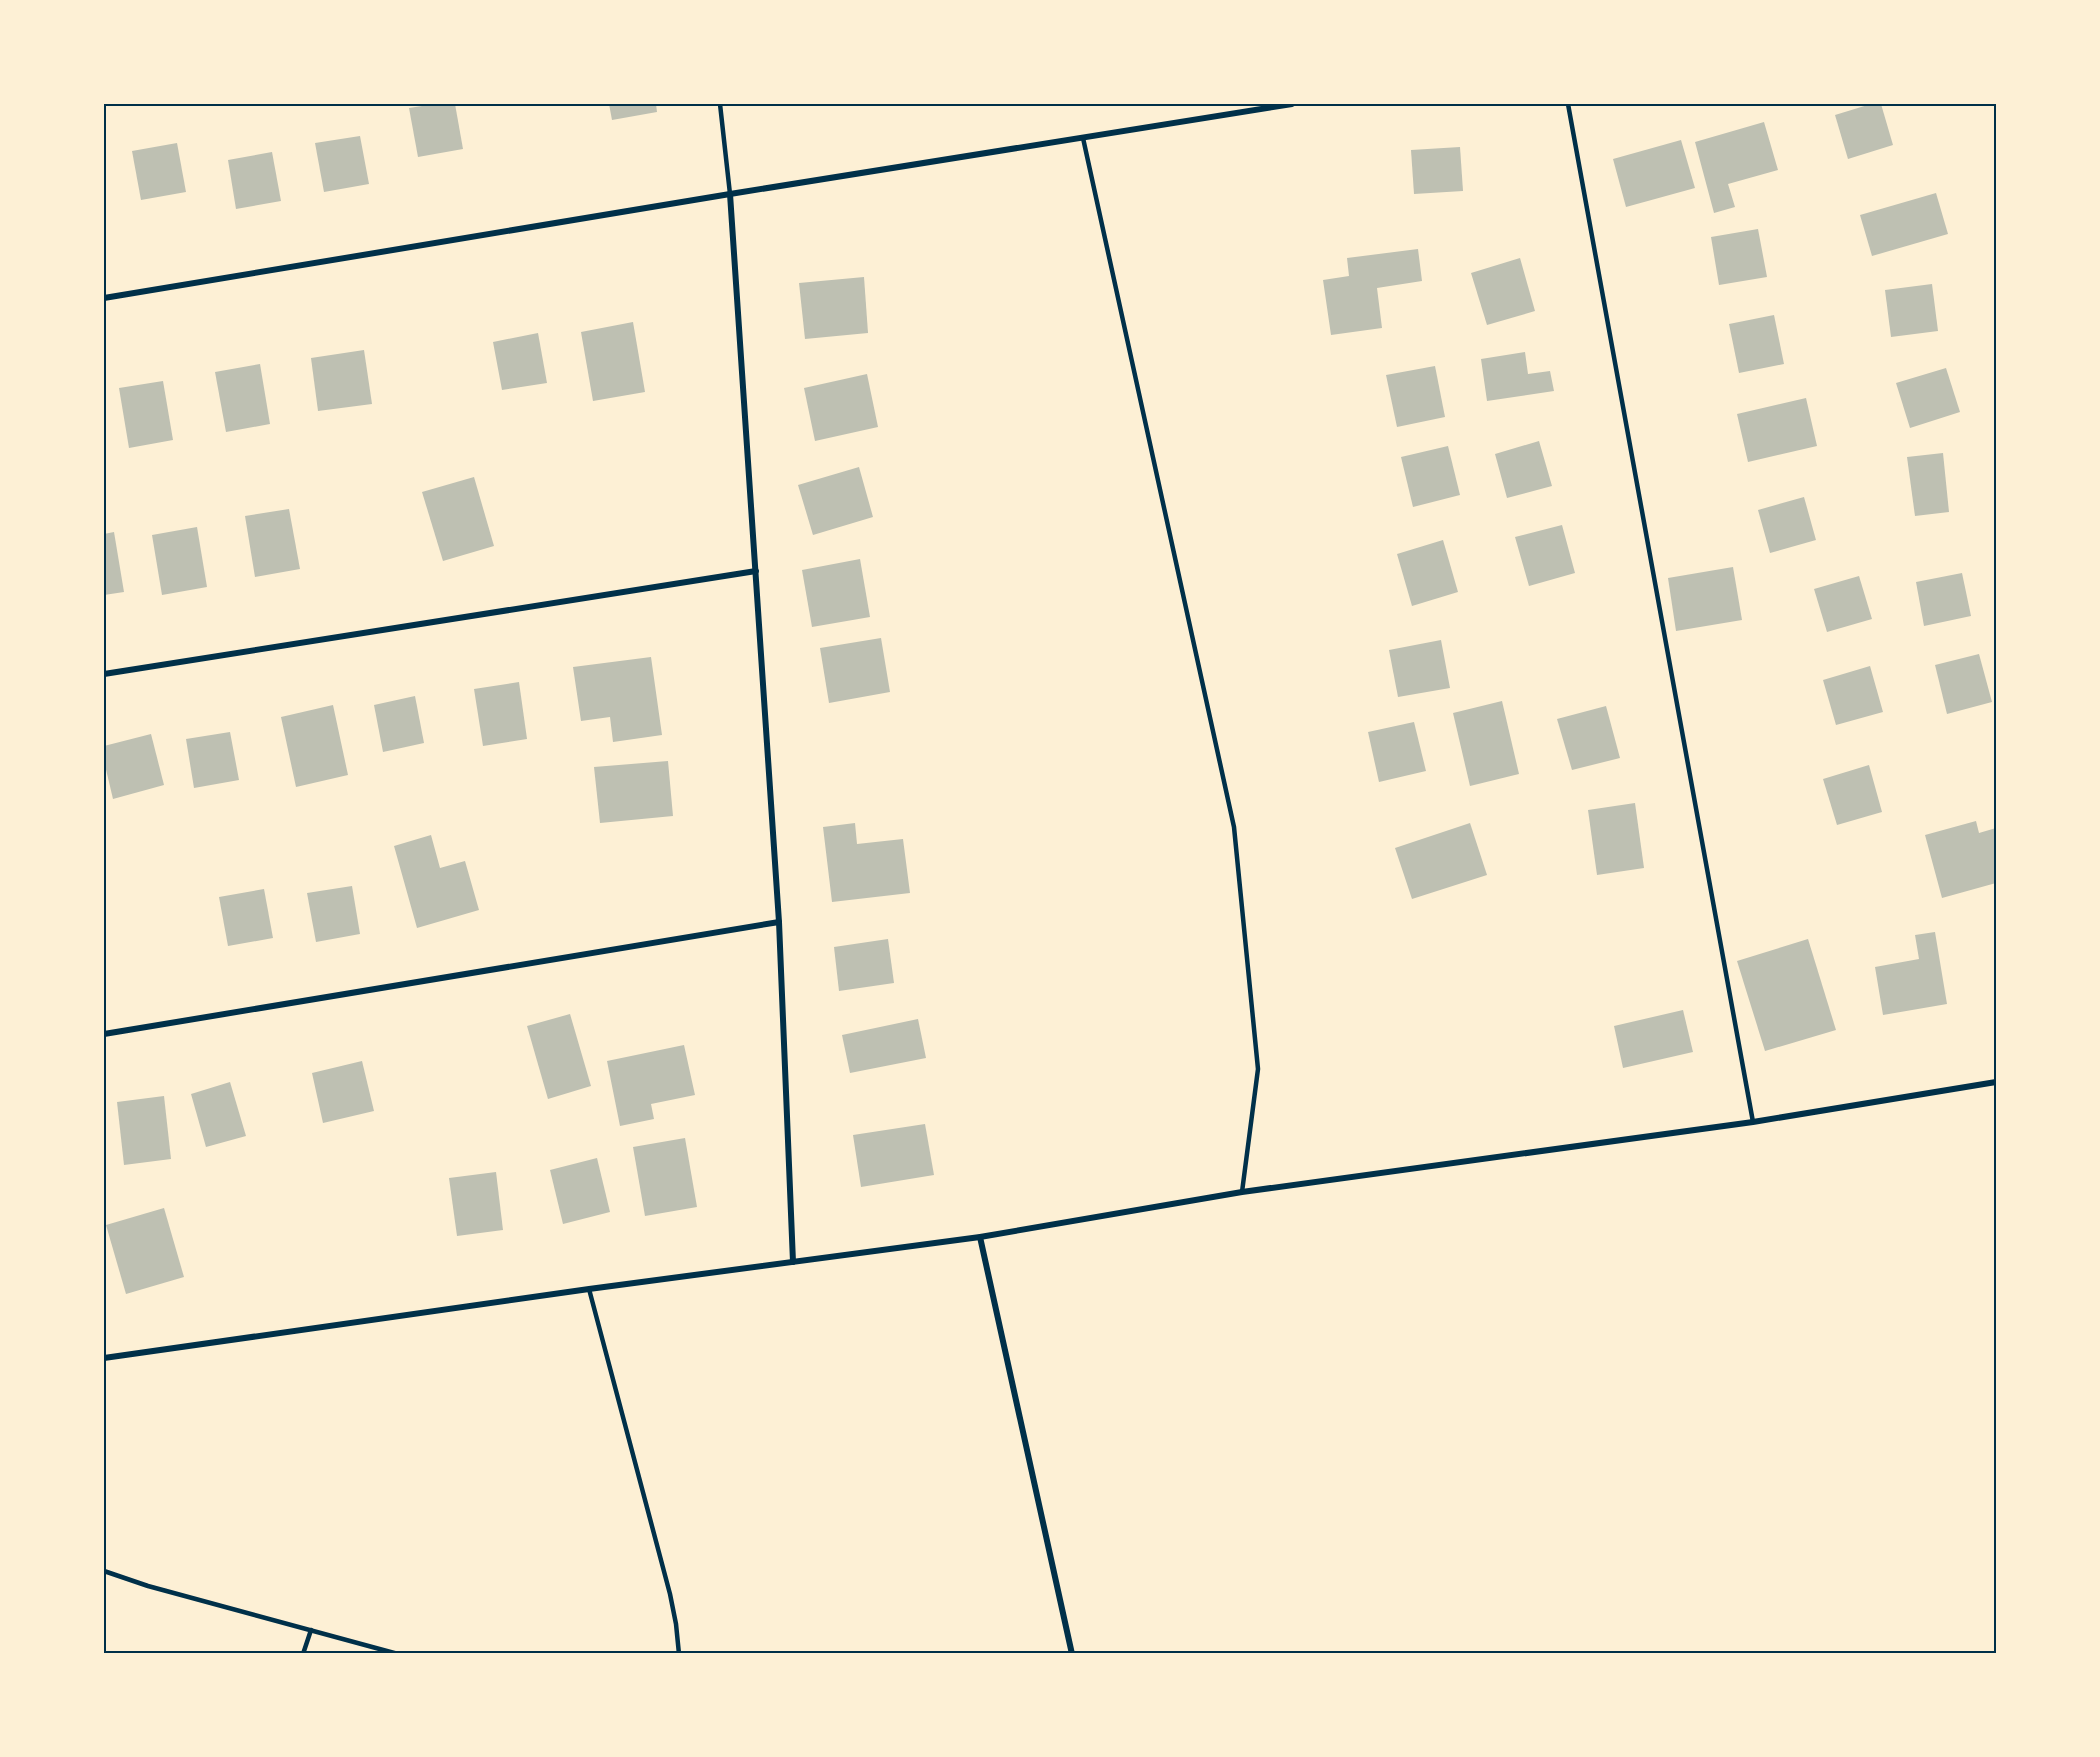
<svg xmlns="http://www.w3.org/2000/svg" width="2100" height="1757" font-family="'Alegreya Sans',sans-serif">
	<rect width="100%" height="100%" fill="#fdf0d5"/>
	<g fill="#bec0b2">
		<polygon points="435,104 455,104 463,149 418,157 409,108"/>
		<polygon points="609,104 656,104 657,112 612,120"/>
		<polygon points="1871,104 1881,104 1893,145 1848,159 1835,115"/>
		<polygon points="1764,122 1778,170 1728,184 1735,207 1714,213 1695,142"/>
		<polygon points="360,136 369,184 324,192 315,143"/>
		<polygon points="1681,140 1695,188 1626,207 1613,159"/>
		<polygon points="177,143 186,192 141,200 132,151"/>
		<polygon points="1460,147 1463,191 1414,194 1411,150"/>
		<polygon points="272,152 281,201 236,209 228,160"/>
		<polygon points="1936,193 1948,234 1872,256 1860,215"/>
		<polygon points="1758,229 1767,277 1719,285 1711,237"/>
		<polygon points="1418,249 1422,281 1377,288 1382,328 1331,335 1323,280 1349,276 1347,258"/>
		<polygon points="1520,258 1535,311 1487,325 1471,273"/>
		<polygon points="864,277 868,333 805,339 799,283"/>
		<polygon points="1932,284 1938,331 1891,337 1885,290"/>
		<polygon points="1774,315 1784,364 1739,373 1729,324"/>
		<polygon points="633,322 645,392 593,401 581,332"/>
		<polygon points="538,333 547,383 502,390 493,342"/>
		<polygon points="364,350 372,404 318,411 311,358"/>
		<polygon points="1525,352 1528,374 1550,371 1554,391 1487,401 1481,359"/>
		<polygon points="260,364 270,424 226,432 215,372"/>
		<polygon points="1435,366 1445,417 1397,427 1386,375"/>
		<polygon points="1946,368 1960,412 1910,428 1896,383"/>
		<polygon points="867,374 878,427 815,441 804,388"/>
		<polygon points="163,381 173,440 129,448 119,388"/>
		<polygon points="1806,398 1817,446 1748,462 1737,414"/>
		<polygon points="1539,441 1552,486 1507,498 1495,454"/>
		<polygon points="1448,446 1460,495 1413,507 1401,457"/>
		<polygon points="1943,453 1949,512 1915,516 1907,457"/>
		<polygon points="859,467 873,517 813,535 798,485"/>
		<polygon points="474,477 494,546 443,561 422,492"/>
		<polygon points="1804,497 1816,540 1770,553 1758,510"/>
		<polygon points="289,509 300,569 255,577 245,516"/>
		<polygon points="1562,525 1575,573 1529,586 1515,537"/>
		<polygon points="197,527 207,587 162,595 152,535"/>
		<polygon points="114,532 124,592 104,595 104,534"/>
		<polygon points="1443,540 1458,592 1412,606 1397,554"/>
		<polygon points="860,559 870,617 812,627 802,570"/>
		<polygon points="1733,567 1742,620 1676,631 1668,578"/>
		<polygon points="1962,573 1971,616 1924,626 1916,582"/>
		<polygon points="1859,576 1872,619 1827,632 1814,589"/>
		<polygon points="881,638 890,692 829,703 820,648"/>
		<polygon points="1441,640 1450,688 1398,697 1389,650"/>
		<polygon points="1979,654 1992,702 1947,714 1935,665"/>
		<polygon points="651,657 662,735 613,742 610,717 581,721 573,667"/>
		<polygon points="1870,666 1883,712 1836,725 1823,680"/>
		<polygon points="519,682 527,739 483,746 474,689"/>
		<polygon points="415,696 424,743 383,752 374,705"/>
		<polygon points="1502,701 1519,774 1470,786 1453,713"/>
		<polygon points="333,705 348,775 296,787 281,717"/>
		<polygon points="1606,706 1620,758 1572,770 1557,719"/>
		<polygon points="1414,722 1426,771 1379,782 1368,732"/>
		<polygon points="230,732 239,780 194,788 186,739"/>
		<polygon points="151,734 164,785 113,799 104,761 104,746"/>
		<polygon points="668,761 673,816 600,823 594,767"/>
		<polygon points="1869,765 1882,812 1837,825 1823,779"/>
		<polygon points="1635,803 1644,868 1597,875 1588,810"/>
		<polygon points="1976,821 1979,833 1996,828 1996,883 1942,898 1925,835"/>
		<polygon points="855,823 857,844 903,839 910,893 832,902 823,827"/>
		<polygon points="1470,823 1487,875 1412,899 1395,848"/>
		<polygon points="431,835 440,868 465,861 479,910 417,928 394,846"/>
		<polygon points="352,886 360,934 316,942 307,893"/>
		<polygon points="264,889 273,938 228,946 219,897"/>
		<polygon points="1935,932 1947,1004 1883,1015 1875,967 1919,959 1915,935"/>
		<polygon points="888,939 894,983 839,991 834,947"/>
		<polygon points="1808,939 1836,1030 1765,1051 1737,961"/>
		<polygon points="1683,1010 1693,1052 1623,1068 1614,1026"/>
		<polygon points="570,1014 591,1086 548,1099 527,1026"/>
		<polygon points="918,1019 926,1058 850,1073 842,1035"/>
		<polygon points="684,1045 695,1095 651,1104 654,1119 620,1126 607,1061"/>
		<polygon points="362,1061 374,1111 323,1123 312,1073"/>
		<polygon points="230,1082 246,1136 206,1147 191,1094"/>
		<polygon points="164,1096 171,1159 124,1165 117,1102"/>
		<polygon points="925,1124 934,1175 861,1187 853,1135"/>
		<polygon points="685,1138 697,1207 645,1216 633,1147"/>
		<polygon points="597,1158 610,1212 563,1224 550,1170"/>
		<polygon points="496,1172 503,1230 457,1236 449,1178"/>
		<polygon points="164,1208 184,1277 126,1294 106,1225"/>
	</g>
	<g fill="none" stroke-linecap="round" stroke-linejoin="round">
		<g stroke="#003049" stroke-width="4.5">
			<polyline points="720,104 730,194"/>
			<polyline points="1568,104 1753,1122"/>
			<polyline points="1083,138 1234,827 1258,1069 1242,1192"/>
			<polyline points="589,1289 670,1594 676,1624 679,1654"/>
			<polyline points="104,1571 148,1586 398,1654"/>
			<polyline points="303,1654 311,1630"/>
		</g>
		<g stroke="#003049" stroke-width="6">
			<polyline points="730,194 779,922 793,1262"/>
			<polyline points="104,298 730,194 1292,104"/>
			<polyline points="104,674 756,571"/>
			<polyline points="104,1034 779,922"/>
			<polyline points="980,1237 1072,1654"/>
			<polyline points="104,1358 589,1289 980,1237 1242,1192 1753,1122 1996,1082"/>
		</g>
	</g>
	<rect width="2100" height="1757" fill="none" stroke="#fdf0d5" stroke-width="210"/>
	<rect x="105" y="105" width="1890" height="1547" fill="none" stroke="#003049" stroke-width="2"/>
</svg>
